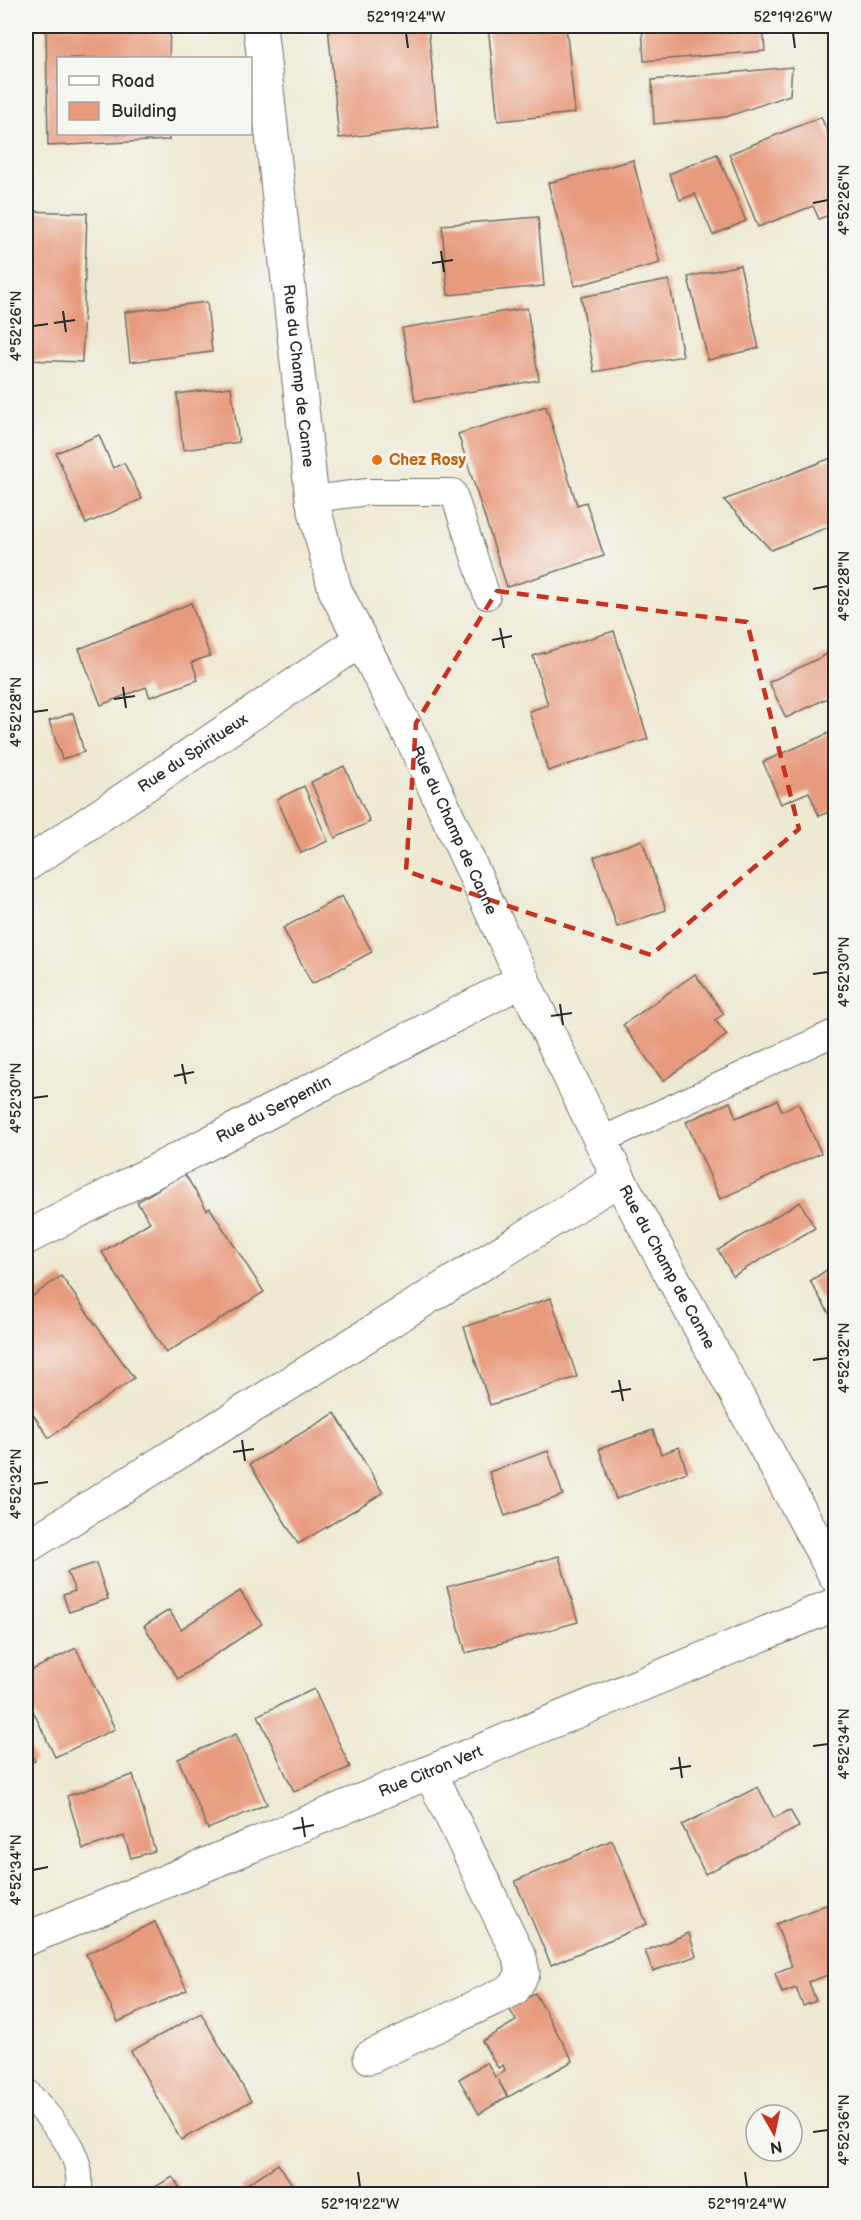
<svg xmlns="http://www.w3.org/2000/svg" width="861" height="2220" font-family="'Balsamiq Sans',sans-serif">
	<rect width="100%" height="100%" fill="#f6f6f2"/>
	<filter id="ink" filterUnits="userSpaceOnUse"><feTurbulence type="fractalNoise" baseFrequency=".0167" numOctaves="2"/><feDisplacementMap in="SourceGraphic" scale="12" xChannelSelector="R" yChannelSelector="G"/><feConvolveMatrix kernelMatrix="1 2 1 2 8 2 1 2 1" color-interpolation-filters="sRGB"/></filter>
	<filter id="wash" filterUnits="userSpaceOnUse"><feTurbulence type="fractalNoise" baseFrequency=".008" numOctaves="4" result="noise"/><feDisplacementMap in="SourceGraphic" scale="24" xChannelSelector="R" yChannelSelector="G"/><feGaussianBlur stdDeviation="1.35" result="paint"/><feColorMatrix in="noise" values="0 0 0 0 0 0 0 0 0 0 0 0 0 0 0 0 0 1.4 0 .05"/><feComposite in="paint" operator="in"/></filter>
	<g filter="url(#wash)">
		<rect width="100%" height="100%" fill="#eee9d2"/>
		<g id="blocks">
			<g fill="#e89a7d">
				<polygon points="46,26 170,26 169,58 58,58 58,134 169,134 169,140 48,146"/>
				<polygon points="328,26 428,26 438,127 339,138"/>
				<polygon points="488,26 566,26 575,113 498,121"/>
				<polygon points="642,26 763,26 765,51 644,61"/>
				<polygon points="792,67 790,95 726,117 654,124 652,80"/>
				<polygon points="821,117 836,152 836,212 819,219 813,206 758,227 729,154"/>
				<polygon points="717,154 746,221 713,235 695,194 680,200 669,174"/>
				<polygon points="633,160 660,263 575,286 548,183"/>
				<polygon points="26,211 87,213 82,362 26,360"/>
				<polygon points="538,217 544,286 448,295 442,225"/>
				<polygon points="740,265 759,348 708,360 688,277"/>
				<polygon points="836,279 836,293 835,293 831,280"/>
				<polygon points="669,280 683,356 594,372 581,297"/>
				<polygon points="207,302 212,352 130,362 125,312"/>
				<polygon points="527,308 539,380 415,401 402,328"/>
				<polygon points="231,387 239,442 183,450 177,394"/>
				<polygon points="546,406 577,505 586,502 604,556 507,587 458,434"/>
				<polygon points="99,435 113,468 124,463 142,499 86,524 56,453"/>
				<polygon points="836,456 836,524 771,550 724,500"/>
				<polygon points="191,603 210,656 192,662 198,680 150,697 146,687 101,705 79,649"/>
				<polygon points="614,631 648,739 548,771 529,711 548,705 533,656"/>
				<polygon points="836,650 836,694 786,718 769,682"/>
				<polygon points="73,713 84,752 62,759 49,721"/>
				<polygon points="836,730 836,809 819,816 809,792 781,804 763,762"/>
				<polygon points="344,766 370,822 335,838 311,782"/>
				<polygon points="304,786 328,841 301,853 277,799"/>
				<polygon points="642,840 666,910 617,927 594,857"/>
				<polygon points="342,896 372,952 312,984 283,928"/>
				<polygon points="695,974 724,1014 715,1020 727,1035 663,1081 623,1025"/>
				<polygon points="777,1100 782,1111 798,1103 821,1153 720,1199 686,1122 730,1102 736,1118"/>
				<polygon points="184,1173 207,1210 210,1208 264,1292 166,1353 102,1252 150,1222 137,1202"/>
				<polygon points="800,1202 815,1228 733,1276 718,1250"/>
				<polygon points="836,1264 836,1325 810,1281"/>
				<polygon points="61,1276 134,1378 49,1438 26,1404 26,1301"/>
				<polygon points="551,1298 577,1377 490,1405 464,1327"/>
				<polygon points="335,1413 383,1493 298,1544 250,1464"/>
				<polygon points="653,1430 661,1454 679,1447 687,1472 616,1499 599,1449"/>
				<polygon points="548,1451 563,1495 505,1516 489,1472"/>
				<polygon points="559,1556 578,1622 466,1653 447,1587"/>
				<polygon points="96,1563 108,1599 69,1612 63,1595 75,1591 67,1572"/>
				<polygon points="240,1591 262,1624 178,1679 144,1626 169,1610 181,1629"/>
				<polygon points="76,1648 115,1729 55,1757 26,1696 26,1673"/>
				<polygon points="314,1689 350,1767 294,1792 258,1715"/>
				<polygon points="236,1734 267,1804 208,1829 178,1759"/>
				<polygon points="26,1739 35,1761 26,1765"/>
				<polygon points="133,1775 155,1851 131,1858 124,1836 83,1849 67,1796"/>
				<polygon points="758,1787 774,1818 790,1810 799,1827 705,1874 682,1825"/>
				<polygon points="612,1840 647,1924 551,1965 515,1881"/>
				<polygon points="836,1901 836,1972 809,1982 816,2001 803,2006 796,1988 782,1993 775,1973 792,1966 776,1924"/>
				<polygon points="155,1922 187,1990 118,2022 86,1954"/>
				<polygon points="689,1933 696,1956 653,1971 645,1951"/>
				<polygon points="535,1993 573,2061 508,2097 498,2080 507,2097 479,2114 459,2079 487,2062 495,2077 505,2070 503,2065 498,2068 482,2041 516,2021 509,2008"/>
				<polygon points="201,2013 251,2101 181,2140 131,2051"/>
				<polygon points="278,2164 299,2194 245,2194 241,2188"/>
				<polygon points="173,2177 183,2194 154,2194 151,2189"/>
			</g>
		</g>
	</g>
	<g filter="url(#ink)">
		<use href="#blocks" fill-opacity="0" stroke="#6f6e65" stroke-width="1.5"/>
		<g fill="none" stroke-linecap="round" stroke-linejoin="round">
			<g stroke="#6f6e65" stroke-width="28">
				<g id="lane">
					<polyline points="312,499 368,492 453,492 487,596"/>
					<polyline points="600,1141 836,1032"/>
					<path d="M 26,2091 C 50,2119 87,2153 78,2194"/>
				</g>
			</g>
			<g stroke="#6f6e65" stroke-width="35">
				<g id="street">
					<path id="s1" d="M 260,26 L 312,499 L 335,590 L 415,745 L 523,980 L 619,1179 L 836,1577"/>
					<path id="s2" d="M 26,865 L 360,641"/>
					<path id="s3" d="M 26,1238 L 523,980"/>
					<polyline points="26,1547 619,1179"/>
					<path id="s4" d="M 26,1939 L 836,1604"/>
					<polyline points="370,2057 514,1989 523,1973 520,1958 430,1772"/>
				</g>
			</g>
			<use href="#lane" stroke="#fff" stroke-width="26"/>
			<use href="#street" stroke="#fff" stroke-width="33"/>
		</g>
	</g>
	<path fill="none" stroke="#c8321e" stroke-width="4.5" stroke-dasharray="12 8" stroke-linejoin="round" d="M 497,591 L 747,622 L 799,829 L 651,955 L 406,871 L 416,723 Z"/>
	<path fill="none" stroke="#2b2b2b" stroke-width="2" d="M 406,33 L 408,48M 793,33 L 795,48M 813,203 L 828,200M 441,251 L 444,272M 432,263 L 453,260M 63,311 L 66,332M 54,323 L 75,320M 33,326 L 48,324M 813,589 L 828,586M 500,628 L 504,648M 492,640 L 512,636M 123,687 L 126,708M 114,699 L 135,696M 33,712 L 48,710M 813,974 L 828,972M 560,1004 L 563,1025M 551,1016 L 572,1013M 182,1064 L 186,1084M 174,1076 L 194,1072M 33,1098 L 48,1096M 813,1360 L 828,1358M 619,1380 L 623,1401M 611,1392 L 631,1389M 242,1440 L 245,1461M 233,1452 L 254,1449M 33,1484 L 48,1482M 813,1746 L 828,1744M 679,1757 L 682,1778M 670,1769 L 691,1766M 302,1817 L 305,1837M 293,1829 L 314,1825M 33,1870 L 48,1867M 813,2132 L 828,2130M 358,2172 L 360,2187M 745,2172 L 747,2187"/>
	<circle fill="#e8710a" stroke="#f6f6f2" stroke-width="2" cx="377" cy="460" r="6"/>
	<g text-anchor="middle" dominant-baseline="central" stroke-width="6" stroke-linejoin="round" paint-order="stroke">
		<g font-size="16" fill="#2b2b2b" stroke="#f6f6f2">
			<text stroke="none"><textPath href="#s1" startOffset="352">Rue du Champ de Canne</textPath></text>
			<text stroke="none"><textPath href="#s2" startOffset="201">Rue du Spiritueux</textPath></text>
			<text stroke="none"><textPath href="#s1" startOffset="838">Rue du Champ de Canne</textPath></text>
			<text stroke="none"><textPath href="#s3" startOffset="279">Rue du Serpentin</textPath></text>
			<text stroke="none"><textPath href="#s1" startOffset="1324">Rue du Champ de Canne</textPath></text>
			<text stroke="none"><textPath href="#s4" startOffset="438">Rue Citron Vert</textPath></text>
		</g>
		<g font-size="16" font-weight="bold" fill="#c56008" stroke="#f6f6f2" text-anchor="start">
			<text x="389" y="460">Chez Rosy</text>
		</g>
	</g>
	<rect width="861" height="2220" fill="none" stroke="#f6f6f2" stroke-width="66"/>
	<rect x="57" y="57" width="195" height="78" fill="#f6f6f2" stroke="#a5a5a2" stroke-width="1.5"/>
	<rect x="69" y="76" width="30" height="9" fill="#ffffff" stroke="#a5a5a2" stroke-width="1.5"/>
	<text x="111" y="87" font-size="18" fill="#2b2b2b">Road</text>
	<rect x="69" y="102" width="30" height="18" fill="#e89a7d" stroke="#a5a5a2" stroke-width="1.5"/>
	<text x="111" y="117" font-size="18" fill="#2b2b2b">Building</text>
	<g transform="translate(774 2133) rotate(171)"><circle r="28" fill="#f6f6f2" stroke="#a5a5a2" stroke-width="1.5"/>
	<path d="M0-4.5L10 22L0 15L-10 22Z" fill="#c8321e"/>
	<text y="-9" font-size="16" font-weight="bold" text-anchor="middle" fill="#2b2b2b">N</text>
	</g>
	<rect x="33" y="33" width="795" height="2154" fill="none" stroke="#2b2b2b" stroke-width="2"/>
	<g font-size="15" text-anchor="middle" fill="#2b2b2b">
		<text x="406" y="22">52°19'24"W</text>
		<text x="793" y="22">52°19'26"W</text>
		<text transform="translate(844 200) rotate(-90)" y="5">4°52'26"N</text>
		<text transform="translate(16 326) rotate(-90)" y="5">4°52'26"N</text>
		<text transform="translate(844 586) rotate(-90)" y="5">4°52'28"N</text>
		<text transform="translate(16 712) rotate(-90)" y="5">4°52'28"N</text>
		<text transform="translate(844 972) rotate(-90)" y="5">4°52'30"N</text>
		<text transform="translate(16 1098) rotate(-90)" y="5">4°52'30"N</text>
		<text transform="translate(844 1358) rotate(-90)" y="5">4°52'32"N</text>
		<text transform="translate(16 1484) rotate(-90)" y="5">4°52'32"N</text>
		<text transform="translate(844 1744) rotate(-90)" y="5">4°52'34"N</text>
		<text transform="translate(16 1870) rotate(-90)" y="5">4°52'34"N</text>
		<text transform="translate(844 2130) rotate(-90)" y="5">4°52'36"N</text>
		<text x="360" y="2209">52°19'22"W</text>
		<text x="747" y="2209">52°19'24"W</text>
	</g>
</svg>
